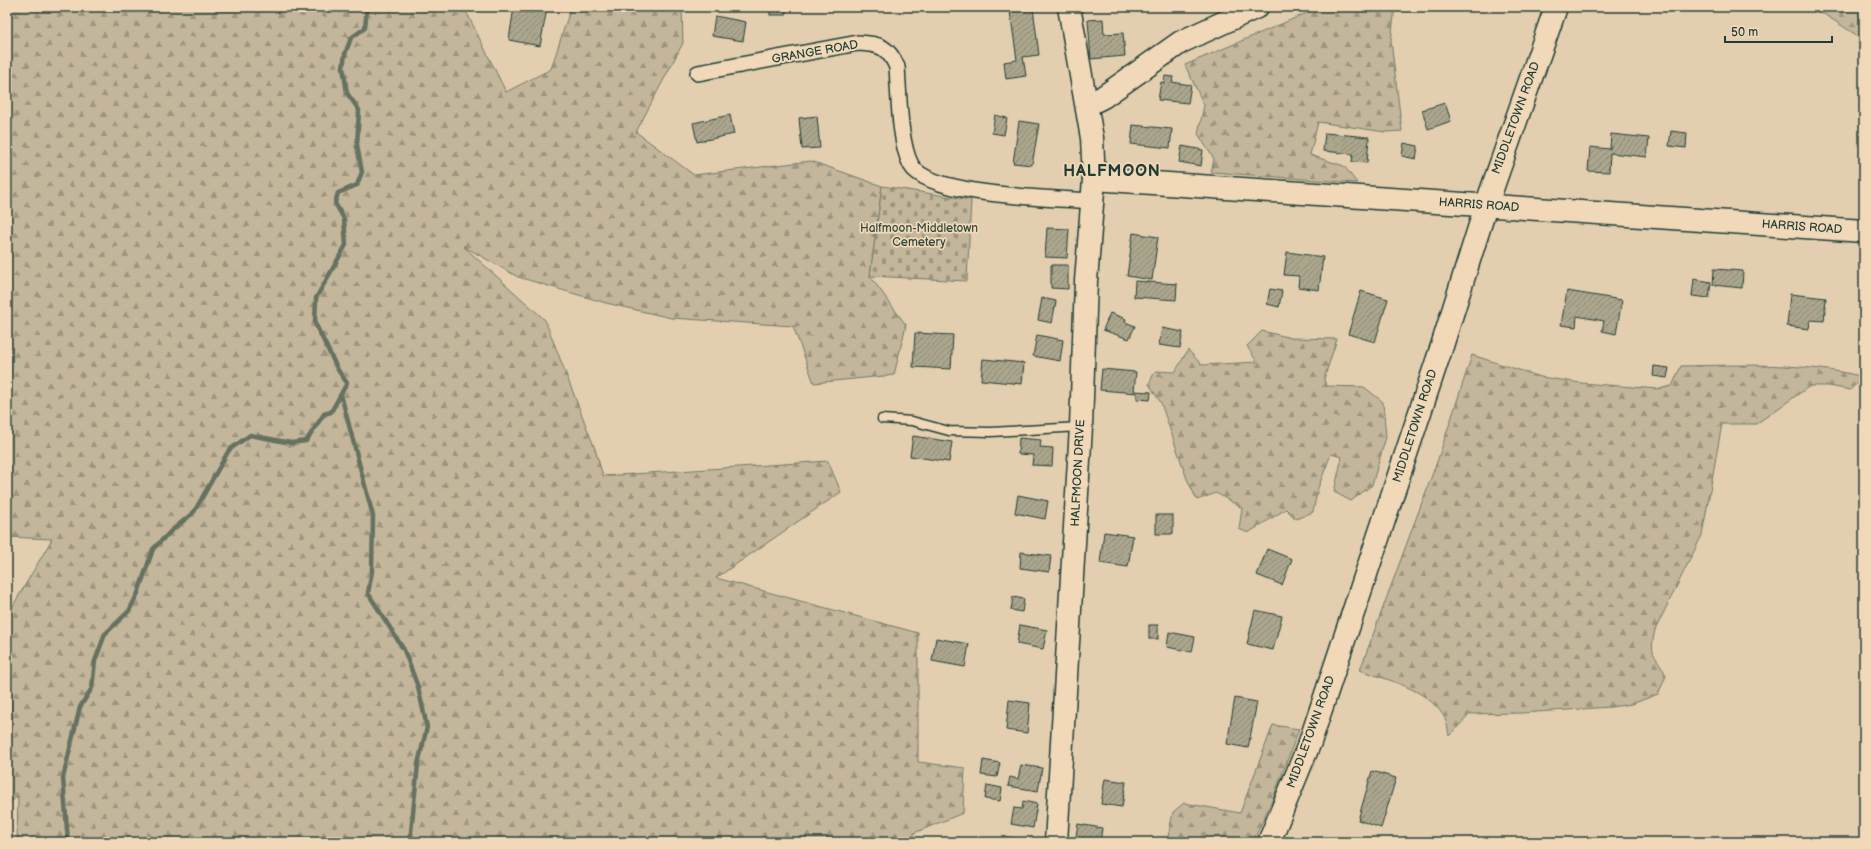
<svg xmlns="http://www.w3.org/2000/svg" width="1871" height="849" font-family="'Balsamiq Sans',sans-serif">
	<defs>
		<pattern id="forest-firs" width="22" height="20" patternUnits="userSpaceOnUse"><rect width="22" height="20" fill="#c3b69b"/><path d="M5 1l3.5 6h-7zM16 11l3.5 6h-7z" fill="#9e957f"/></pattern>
		<pattern id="cemetery-stones" width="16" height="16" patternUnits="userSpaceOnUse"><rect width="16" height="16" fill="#c3b69b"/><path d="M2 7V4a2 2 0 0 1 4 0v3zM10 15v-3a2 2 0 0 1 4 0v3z" fill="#9e957f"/></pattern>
		<pattern id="building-hatch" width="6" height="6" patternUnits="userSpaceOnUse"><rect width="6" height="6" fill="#aca68d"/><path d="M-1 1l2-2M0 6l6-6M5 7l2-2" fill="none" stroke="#8b8874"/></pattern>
	</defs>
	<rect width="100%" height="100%" fill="#e3cfb0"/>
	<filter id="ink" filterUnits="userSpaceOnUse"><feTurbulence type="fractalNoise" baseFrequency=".025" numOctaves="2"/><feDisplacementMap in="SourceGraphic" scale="8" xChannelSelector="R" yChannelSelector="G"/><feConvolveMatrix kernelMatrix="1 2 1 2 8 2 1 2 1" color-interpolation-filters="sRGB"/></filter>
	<g filter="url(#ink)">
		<g fill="url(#forest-firs)" stroke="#717a68">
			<polygon points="7,7 464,7 506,92 551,69 571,7 682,7 683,43 636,132 694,175 811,161 882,186 870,276 906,325 894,375 814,383 793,326 671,318 606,303 518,277 463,246 545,320 595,449 603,476 828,461 841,492 716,578 918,633 918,762 965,768 963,813 914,833 913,842 17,842 18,796 7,805 7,726 13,727 11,701 7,686 7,616 52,539 7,537"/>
			<polygon points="1321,7 1395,7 1391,41 1402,131 1385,132 1318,122 1310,155 1344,166 1357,183 1211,172 1214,159 1198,134 1204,105 1185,65"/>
			<polygon points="1813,7 1864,7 1864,40"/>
			<polygon points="1262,331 1291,338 1337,339 1324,379 1326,386 1364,387 1383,402 1386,437 1372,485 1351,501 1334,492 1342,457 1331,454 1318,488 1313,512 1296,519 1286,509 1248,533 1239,529 1242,508 1216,493 1197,500 1187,479 1161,403 1149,384 1155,371 1175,372 1188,350 1202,365 1257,362 1247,346"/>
			<path d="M 1472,355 L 1541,377 L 1581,383 L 1658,389 L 1672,386 L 1681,366 C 1741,365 1805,362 1864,377 L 1850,390 L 1829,386 L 1810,386 L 1756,424 L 1722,424 L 1702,535 L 1655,630 C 1648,660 1657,653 1666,676 L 1658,694 L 1632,704 L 1611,707 L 1522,713 L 1470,714 L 1449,736 C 1448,730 1447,721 1443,715 C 1425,688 1390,681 1360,670 L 1438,459 Z"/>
			<polygon points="1273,725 1299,729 1273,798 1253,842 1167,842 1173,812 1184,803 1240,813"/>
		</g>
		<polygon fill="url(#cemetery-stones)" stroke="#717a68" points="882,186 971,200 967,281 870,276"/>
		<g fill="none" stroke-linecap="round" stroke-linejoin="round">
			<g stroke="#667261" stroke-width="4.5">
				<polyline points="341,395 373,516 372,571 368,593 404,650 418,687 427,727 418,764 410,842"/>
				<polyline points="68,842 63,778 80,707 92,688 95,661 105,634 129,611 138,593 153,549 170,532 194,512 229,450 250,435 291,443 306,441 324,414 331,412 347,383 338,370 315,323 316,298 346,245 344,219 335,203 338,193 357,185 362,172 357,146 359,110 347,93 343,67 345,54 351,38 365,28 367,7"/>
			</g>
		</g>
		<g fill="url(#building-hatch)" stroke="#1f3d34">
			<polygon points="514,7 547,8 540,46 509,40"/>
			<rect x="770" y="7" width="16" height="8"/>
			<polygon points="1033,8 1039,55 1023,57 1026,76 1006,79 1004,62 1017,60 1010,11"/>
			<polygon points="715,16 746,22 743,41 712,36"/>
			<polygon points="1103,19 1104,34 1123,33 1125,56 1091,59 1088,20"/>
			<polygon points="1165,76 1173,77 1172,82 1191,85 1188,103 1158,100 1161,82 1164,83"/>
			<polygon points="1445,103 1451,121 1428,129 1422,110"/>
			<polygon points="730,115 734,134 697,142 693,123"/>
			<polygon points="995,115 1007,118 1004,135 992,133"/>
			<polygon points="817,116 820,148 802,149 799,118"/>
			<polygon points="1019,121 1039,124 1032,165 1013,163"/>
			<polygon points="1133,125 1172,129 1170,148 1131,144"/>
			<polygon points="1671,131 1687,133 1686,148 1669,146"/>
			<polygon points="1325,133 1369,137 1367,163 1352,162 1353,154 1323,151"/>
			<polygon points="1611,134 1649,138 1647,157 1610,153 1609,172 1588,171 1590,147 1610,149"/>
			<polygon points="1404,143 1418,146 1416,159 1402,156"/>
			<polygon points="1182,146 1203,150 1201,166 1179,162"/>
			<polygon points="1047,228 1069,229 1067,258 1045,257"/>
			<polygon points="1133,233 1158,237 1152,280 1127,276"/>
			<polygon points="1287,252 1323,257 1319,290 1298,287 1299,276 1284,275"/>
			<polygon points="1051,265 1068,265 1068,289 1051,288"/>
			<polygon points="1714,269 1743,271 1742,288 1713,285"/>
			<polygon points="1694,279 1711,282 1709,298 1692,296"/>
			<polygon points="1135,281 1177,284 1176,300 1134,297"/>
			<polygon points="1270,289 1282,291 1279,307 1267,304"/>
			<polygon points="1361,291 1388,299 1375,342 1348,334"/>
			<polygon points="1567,291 1622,300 1616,334 1602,331 1604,321 1577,316 1576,327 1561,325"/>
			<polygon points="1790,294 1826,298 1824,321 1810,320 1809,329 1787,326"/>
			<polygon points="1042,298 1056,301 1052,323 1038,320"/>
			<polygon points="1110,313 1126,319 1125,322 1135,326 1129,339 1103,330"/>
			<polygon points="1162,328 1183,332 1180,348 1159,345"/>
			<polygon points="915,333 953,335 951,369 913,367"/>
			<polygon points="1037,335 1063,340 1060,361 1033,356"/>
			<polygon points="983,359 1024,363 1022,384 981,380"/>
			<polygon points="1654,366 1669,368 1667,378 1653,376"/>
			<polygon points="1102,369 1136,372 1134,391 1151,392 1150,400 1137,399 1137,393 1100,390"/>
			<polygon points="913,436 952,442 949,462 910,456"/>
			<polygon points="1019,438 1041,440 1040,447 1053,448 1052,466 1032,465 1033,455 1018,454"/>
			<polygon points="1018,495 1048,501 1045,519 1015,513"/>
			<rect x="1156" y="515" width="17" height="19"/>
			<polygon points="1104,532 1133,536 1128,567 1100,563"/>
			<polygon points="1267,549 1292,559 1282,585 1257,575"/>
			<polygon points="1021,552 1051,556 1049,572 1020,568"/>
			<polygon points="1013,597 1024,599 1022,612 1011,610"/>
			<polygon points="1255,610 1282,616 1273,650 1247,644"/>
			<polygon points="1020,625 1047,630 1043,649 1017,644"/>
			<rect x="1149" y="625" width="9" height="14"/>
			<polygon points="1169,632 1195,637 1192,652 1167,647"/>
			<polygon points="936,638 969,644 965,667 932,661"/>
			<polygon points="1235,698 1257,702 1248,748 1227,744"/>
			<polygon points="1009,700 1030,703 1027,733 1006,730"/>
			<polygon points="983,760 1000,763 997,777 981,775"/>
			<polygon points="1021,765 1042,768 1038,791 1008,786 1010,777 1018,779"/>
			<polygon points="1372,771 1396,778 1381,828 1358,820"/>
			<polygon points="1105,779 1126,782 1122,807 1101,804"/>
			<polygon points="987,785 1002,788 1000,801 985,799"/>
			<polygon points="1023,801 1037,804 1033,828 1011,824 1014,808 1022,809"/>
			<polygon points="1078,824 1102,828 1100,842 1075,842"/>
			<polygon points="1007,837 1037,842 1007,842"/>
		</g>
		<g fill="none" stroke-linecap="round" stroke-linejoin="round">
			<g stroke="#1f3d34" stroke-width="11">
				<polyline id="lane" points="882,419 912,421 949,431 991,432 1080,427"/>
			</g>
			<g stroke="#1f3d34" stroke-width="18">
				<path id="street" d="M 698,73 L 858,43 C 879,44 888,46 897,67 C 899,94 899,142 911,165 C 929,197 1056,198 1093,201"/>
			</g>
			<g stroke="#1f3d34" stroke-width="25">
				<g id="secondary">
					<polyline points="1087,105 1103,97 1181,42 1257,7"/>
					<polyline points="1094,179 1864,231"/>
					<polyline points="1056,842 1081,427 1086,281 1094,179 1092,138 1069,7"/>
					<polyline points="1269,842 1310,742 1442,346 1486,206 1556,7"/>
				</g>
			</g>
			<use href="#lane" stroke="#f0d8b8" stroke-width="8"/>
			<use href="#street" stroke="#f0d8b8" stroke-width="15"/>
			<use href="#secondary" stroke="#f0d8b8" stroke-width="22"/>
		</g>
	</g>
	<g text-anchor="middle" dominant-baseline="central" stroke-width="3.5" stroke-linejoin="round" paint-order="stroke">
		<g font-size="12" fill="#1f3d34" stroke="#f0d8b8">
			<text transform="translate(815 52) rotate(-10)">GRANGE ROAD</text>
			<text transform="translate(1516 118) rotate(-70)">MIDDLETOWN ROAD</text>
			<text transform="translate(1479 205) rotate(4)">HARRIS ROAD</text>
			<text transform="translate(1802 227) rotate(4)">HARRIS ROAD</text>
			<text transform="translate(1415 426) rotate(-72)">MIDDLETOWN ROAD</text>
			<text transform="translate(1078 473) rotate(-87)">HALFMOON DRIVE</text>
			<text transform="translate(1311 732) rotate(-70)">MIDDLETOWN ROAD</text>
		</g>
		<g font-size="12" fill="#2f493e" stroke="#f0d8b8">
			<text x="919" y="228">Halfmoon-Middletown<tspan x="919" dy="14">Cemetery</tspan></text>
		</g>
		<g font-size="16" font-weight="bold" letter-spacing="1" fill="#1f3d34" stroke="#f0d8b8">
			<text x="1112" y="171">HALFMOON</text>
		</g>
	</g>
	<rect width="1871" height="849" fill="none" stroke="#f0d8b8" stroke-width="24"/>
	<rect x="12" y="12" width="1847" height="825" fill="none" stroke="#1f3d34" stroke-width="1.5" filter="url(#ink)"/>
	<path d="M1725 36v6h107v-6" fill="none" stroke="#1f3d34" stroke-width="2"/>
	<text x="1731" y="36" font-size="12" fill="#1f3d34" stroke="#f0d8b8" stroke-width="3" paint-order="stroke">50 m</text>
</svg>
